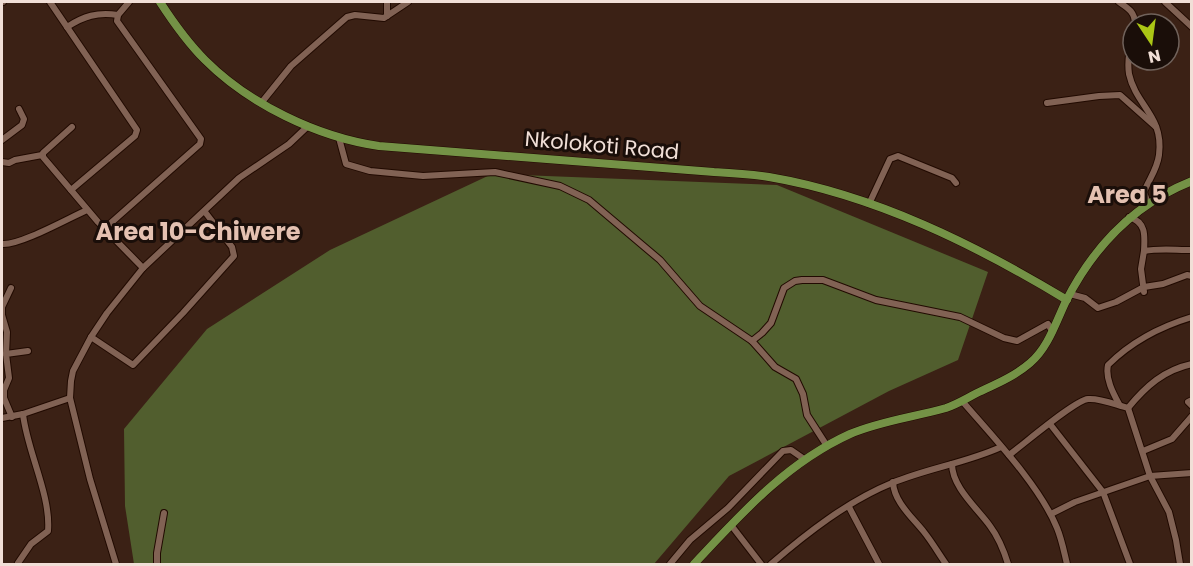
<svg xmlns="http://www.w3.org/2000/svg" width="1193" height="566" font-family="Poppins,sans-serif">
	<rect width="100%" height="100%" fill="#3b2115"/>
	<polygon fill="#515e2e" points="492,174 777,185 988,272 958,360 889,391 729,476 654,564 134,564 125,506 124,429 207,329 330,250"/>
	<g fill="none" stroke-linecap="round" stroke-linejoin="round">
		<g stroke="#210a01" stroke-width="8">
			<g id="minor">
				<polyline points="2,2 3,2"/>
				<polyline points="50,2 137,130 135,136 71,190"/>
				<path d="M 1119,2 C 1128,8 1135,12 1135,24"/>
				<polyline points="1165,2 1192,27"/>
				<polyline points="387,16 387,2"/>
				<path d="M 67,27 C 84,16 97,12 118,15"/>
				<path d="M 1133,33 C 1130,47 1127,61 1129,74 C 1136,106 1164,116 1159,155 C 1157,170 1149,179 1144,192 L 1148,204"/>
				<polyline points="262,102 291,66 347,17 355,15 384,18 408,2"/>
				<polyline points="1047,103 1099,96 1120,95 1156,127"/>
				<polyline points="72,127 43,153 43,157 98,222 143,268"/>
				<polyline points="339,138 346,164 370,171 423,176 495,172 560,186 589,200 660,260 700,306 752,341 762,333 771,323 784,288 795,281 802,280 823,280 876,300 960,317 1004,338 1017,341 1048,324 1052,331"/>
				<polyline points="2,140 22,125 24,119 19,109"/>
				<polyline points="2,162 9,163 15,160 42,155"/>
				<polyline points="869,204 890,159 898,156 952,178 956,183"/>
				<path d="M 1129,217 C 1146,222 1145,235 1144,251 C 1160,248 1174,250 1192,250"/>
				<polyline points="104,229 200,144 201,139 117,21 118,15 129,2"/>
				<path d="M 2,244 C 19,246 69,218 87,210"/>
				<polyline points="1144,251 1141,269 1144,292"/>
				<polyline points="1070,294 1085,298 1098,308 1116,302 1144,287 1163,284 1187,275 1192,276"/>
				<polyline points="91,337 133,365 183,313 234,256 232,247 205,212"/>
				<polyline points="752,341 775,367 796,379 803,394 807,415 827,446"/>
				<polyline points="6,354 7,332 2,315 2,307 11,288"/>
				<polyline points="1192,400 1188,402 1192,406"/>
				<path d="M 963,402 C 993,437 1040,486 1057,528 C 1062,540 1064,552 1067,564"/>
				<path d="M 1119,404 C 1113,393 1105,378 1108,365 C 1132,341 1159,327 1192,317"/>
				<path d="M 1128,408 C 1146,386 1164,370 1192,364"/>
				<polyline points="12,417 4,398 4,390 9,378 6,354 28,351"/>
				<polyline points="2,418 23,414 70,398"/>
				<polyline points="1050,424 1103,492 1130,564"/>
				<polyline points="1143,451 1172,439 1192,416"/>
				<path d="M 1009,455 C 1023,445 1075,400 1088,399 C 1101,398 1116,405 1128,408 L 1150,476 L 1169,512 L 1176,540 L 1180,564"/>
				<path d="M 952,464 C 952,487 977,508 990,526 C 999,538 1004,551 1008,564"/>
				<path d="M 893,482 C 894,502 912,517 924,532 C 932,542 939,554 946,564"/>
				<polyline points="849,507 879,564"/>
				<polyline points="1051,514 1075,502 1150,476 1192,473"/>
				<polyline points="731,525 761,564"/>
				<path d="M 18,563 L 31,544 L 48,531 C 51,495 27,451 23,414"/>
				<polyline points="116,564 90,479 70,398 71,381 73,371 91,337 107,313 143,268 239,178 289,144 308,126"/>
				<polyline points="157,564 157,553 164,513"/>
				<polyline points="670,564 690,540 728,508 783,451 791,450 804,459"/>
				<path d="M 771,564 C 807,533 848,501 892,483 C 928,468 966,463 1001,447"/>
			</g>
		</g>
		<g stroke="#210a01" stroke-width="9">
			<g id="major">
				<path d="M 160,2 C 173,22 187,42 205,60 C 249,104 317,137 379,146 L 714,172 C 733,173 751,174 769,177 C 875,195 976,245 1067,300"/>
				<path d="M 694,564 C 740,515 786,463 850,434 C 880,421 914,417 946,408 C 958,404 967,398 979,392 C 996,384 1015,376 1030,363 C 1048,348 1056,322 1066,301 C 1094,246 1134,204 1192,181"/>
			</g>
		</g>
		<use href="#minor" stroke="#816254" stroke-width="6"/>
		<use href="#major" stroke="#749246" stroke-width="8"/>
	</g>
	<g text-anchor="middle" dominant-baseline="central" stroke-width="6" stroke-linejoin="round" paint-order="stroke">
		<g font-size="21" fill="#f1dfd7" stroke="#1a0e09">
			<text transform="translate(602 145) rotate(5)">Nkolokoti Road</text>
		</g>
		<g font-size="24" font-weight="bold" fill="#e4c1b1" stroke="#1a0e09">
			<text x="1127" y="194">Area 5</text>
			<text x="198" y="231">Area 10-Chiwere</text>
		</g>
	</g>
	<rect width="1193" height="566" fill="none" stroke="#f1dfd7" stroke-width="6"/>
	<g transform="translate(1151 42) rotate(167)"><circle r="28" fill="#1a0e09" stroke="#70625b" stroke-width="1.5"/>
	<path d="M0-4.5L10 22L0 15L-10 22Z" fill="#abc615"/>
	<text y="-9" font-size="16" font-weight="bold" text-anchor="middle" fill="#f1dfd7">N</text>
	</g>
</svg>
